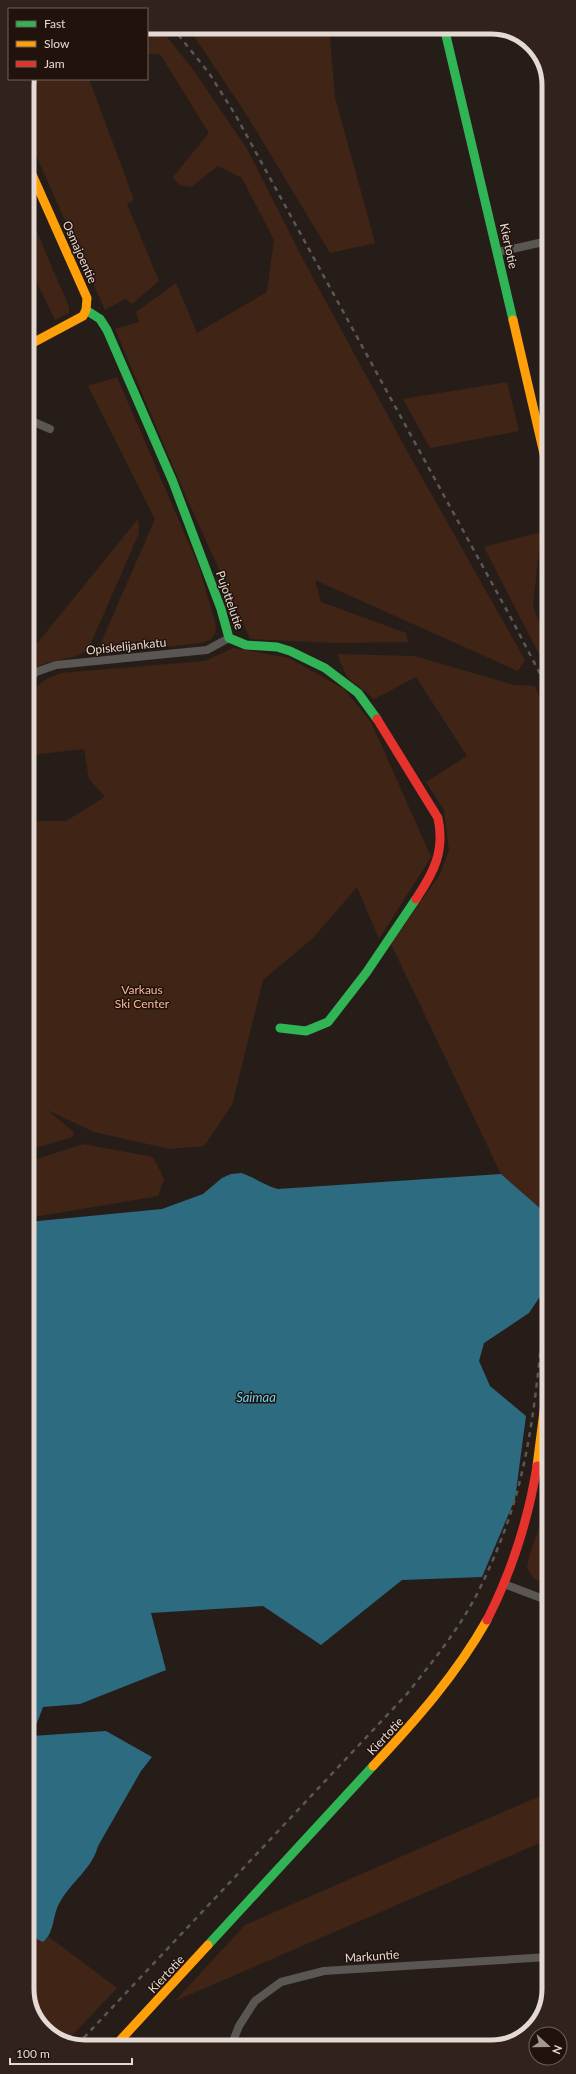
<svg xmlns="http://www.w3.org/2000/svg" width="576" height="2074" font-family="Lato,sans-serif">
	<rect width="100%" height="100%" fill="#261d19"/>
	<g fill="#402516">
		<polygon points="147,27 159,27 192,68 247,149 306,265 412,460 525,660 518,671 315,580 321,602 406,633 408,642 334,643 250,639 177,476 115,329 139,322 136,312 176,283 197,333 267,292 274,240 242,178 218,166 191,187 179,185 173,177 209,133 160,54 147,54"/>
		<polygon points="188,27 329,27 335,97 375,243 330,253 248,117"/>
		<polygon points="29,79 89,79 134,200 127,204 159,281 132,304 125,299 105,310 27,135 27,85"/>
		<polygon points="27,209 69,307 69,313 55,320 27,262"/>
		<polygon points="117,377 199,567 216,625 215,634 210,640 201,643 105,654 100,645 155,519 88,386"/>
		<polygon points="507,382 519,431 430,448 403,399"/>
		<path d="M 138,519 L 139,533 L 88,650 C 68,663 45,657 27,674 L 27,653 L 31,651 Z"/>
		<polygon points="541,532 533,605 548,650 548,656 542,660 484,547"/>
		<polygon points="233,648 289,658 344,689 371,722 431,857 379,939 357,887 313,938 263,980 232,1105 204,1146 170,1149 94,1132 47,1110 74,1132 73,1137 28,1150 27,823 35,821 66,821 105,797 89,779 84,749 31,755 27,765 27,695 46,679 61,673 205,661"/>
		<polygon points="337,654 414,656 514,685 535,686 548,719 549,1216 501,1174 391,944 440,874 449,850 444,810 426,782 467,756 416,677 374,699 347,677"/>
		<polygon points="83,1144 153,1157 164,1179 158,1196 28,1218 28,1162"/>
		<polygon points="549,1478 549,1585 534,1579 527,1568 529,1557 540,1525"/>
		<polygon points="549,1792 549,1839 175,2001 245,1925"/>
		<polygon points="28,1935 43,1942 49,1937 117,1988 67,2041 47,2033 28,2001"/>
	</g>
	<path fill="#2d6b80" d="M 241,1173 C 254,1177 264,1185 278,1189 L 501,1174 L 549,1216 L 549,1263 L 544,1263 L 543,1292 L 529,1313 L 484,1343 L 479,1361 L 490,1386 L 526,1416 L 515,1499 L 482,1577 L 402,1580 L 321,1645 L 263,1606 L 151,1613 L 166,1670 L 80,1704 L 43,1707 L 32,1736 L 106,1731 L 152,1757 L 141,1771 L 98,1846 C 92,1869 71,1882 60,1902 C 52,1915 55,1933 43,1942 L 28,1935 L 28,1222 L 162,1209 L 203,1194 L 222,1178 L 231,1174 Z"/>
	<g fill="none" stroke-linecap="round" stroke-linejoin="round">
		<g stroke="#5a5654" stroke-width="8">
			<polyline points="498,252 548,241"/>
			<polyline points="27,419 50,429"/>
			<polyline points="27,681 36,672 56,665 207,650 229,638"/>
			<polyline points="504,1584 549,1601"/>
			<polyline points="231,2046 239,2026 255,2001 281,1982 324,1971 549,1957"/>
		</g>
		<g stroke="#30b455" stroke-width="9">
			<polyline points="444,27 513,320"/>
			<polyline points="86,310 100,319 107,330 173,482 221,609 229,638 246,645 277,647 290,651 325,668 358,693 377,719"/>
			<polyline points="280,1028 306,1031 328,1022 366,973 416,899"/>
			<polyline points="208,1945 373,1766"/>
		</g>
		<g stroke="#ff9f0a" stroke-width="9">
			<polyline points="27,163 87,298 86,310 83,316 27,346"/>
			<polyline points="513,320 548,471"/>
			<polyline points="537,1466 549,1372"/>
			<path d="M 373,1766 C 416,1720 456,1675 487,1620"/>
			<polyline points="114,2047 208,1945"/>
		</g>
		<g stroke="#e5322d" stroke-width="9">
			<path d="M 377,719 L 438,818 C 445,851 434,872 416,899"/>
			<path d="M 487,1620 C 512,1571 528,1521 537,1466"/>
		</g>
		<g stroke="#5c5754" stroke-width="2.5" stroke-dasharray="5 5" stroke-linecap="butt">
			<polyline points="172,27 209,73 236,116 511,618 548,689"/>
			<path d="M 77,2045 L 406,1695 C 433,1661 461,1627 480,1588 C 498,1551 513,1512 522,1472 C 537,1409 541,1336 549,1271"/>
		</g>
	</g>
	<g text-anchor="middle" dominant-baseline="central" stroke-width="3" stroke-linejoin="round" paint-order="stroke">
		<g font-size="12" fill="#e5d9d4" stroke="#21130b">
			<text transform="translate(509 246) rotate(78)">Kiertotie</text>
			<text transform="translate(80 252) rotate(66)">Osmajoentie</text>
			<text transform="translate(230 600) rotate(71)">Pujottelutie</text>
			<text transform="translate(126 646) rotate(-6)">Opiskelijankatu</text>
			<text transform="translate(385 1736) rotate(-47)">Kiertotie</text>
			<text transform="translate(372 1956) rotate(-4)">Markuntie</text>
			<text transform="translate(166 1974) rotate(-47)">Kiertotie</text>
		</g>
		<g font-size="12" fill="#f7b898" stroke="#21130b">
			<text x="142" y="989">Varkaus<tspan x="142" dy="14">Ski Center</tspan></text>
		</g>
		<g font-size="13" font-style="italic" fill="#6bd0f4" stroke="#21130b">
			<text x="256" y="1397">Saimaa</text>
		</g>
	</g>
	<path d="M0 0H576V2074H0ZM85 34H491A51 51 0 0 1 542 85V1989A51 51 0 0 1 491 2040H85A51 51 0 0 1 34 1989V85A51 51 0 0 1 85 34Z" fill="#31231b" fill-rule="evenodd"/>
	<path fill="none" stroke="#e5d9d4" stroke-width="5" d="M85 34H491A51 51 0 0 1 542 85V1989A51 51 0 0 1 491 2040H85A51 51 0 0 1 34 1989V85A51 51 0 0 1 85 34Z"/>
	<rect x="8" y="8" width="140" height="72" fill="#21130b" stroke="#6f625b"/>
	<rect x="16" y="21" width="20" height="6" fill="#30b455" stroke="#6f625b"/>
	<text x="44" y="28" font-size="12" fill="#e5d9d4">Fast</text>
	<rect x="16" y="41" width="20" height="6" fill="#ff9f0a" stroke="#6f625b"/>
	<text x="44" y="48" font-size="12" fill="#e5d9d4">Slow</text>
	<rect x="16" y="61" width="20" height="6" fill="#e5322d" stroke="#6f625b"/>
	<text x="44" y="68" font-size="12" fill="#e5d9d4">Jam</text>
	<g transform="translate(548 2046) rotate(111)"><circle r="19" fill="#21130b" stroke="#6f625b"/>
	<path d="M0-3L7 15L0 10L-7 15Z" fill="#a29793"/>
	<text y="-6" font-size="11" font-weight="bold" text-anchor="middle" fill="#e5d9d4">N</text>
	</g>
	<path d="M10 2058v6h122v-6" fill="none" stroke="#e5d9d4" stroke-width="2"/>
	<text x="16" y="2058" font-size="12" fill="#e5d9d4" stroke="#21130b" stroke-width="3" paint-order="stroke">100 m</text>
</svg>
